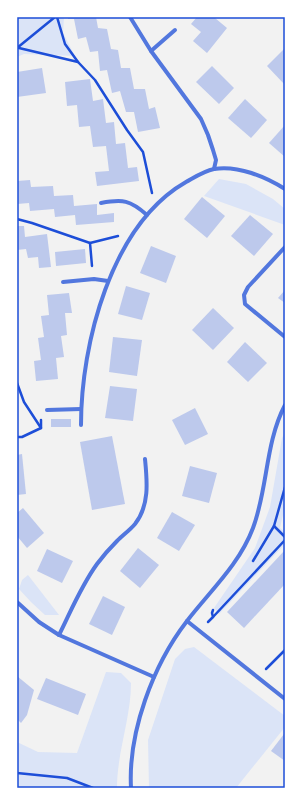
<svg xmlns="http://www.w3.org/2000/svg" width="302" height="805" font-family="'DejaVu Sans',sans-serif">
	<rect width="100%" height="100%" fill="#f2f2f2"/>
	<g fill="#dbe4f7">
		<polygon points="17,17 64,17 63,33 75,56 24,54 17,57"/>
		<polygon points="219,179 246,184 273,199 285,209 285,225 204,196"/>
		<polygon points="285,432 285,506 280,528 285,532 285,544 219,614 214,608 255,548 270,507 282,438"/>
		<polygon points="28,575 59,615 45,615 31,602 19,589 22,580"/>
		<polygon points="194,647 285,716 285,727 236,788 149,788 148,740 175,659 185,649"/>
		<path d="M 106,672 L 121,673 L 131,683 C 131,718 117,752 117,788 L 17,788 L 17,742 L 38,752 L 77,753 Z"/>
	</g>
	<g fill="#bdc9ec">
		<polygon points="68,17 96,17 98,28 107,29 111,49 118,50 121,68 130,68 134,89 145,89 149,109 155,107 160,128 138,132 134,112 126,112 120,91 112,93 107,70 100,71 98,51 90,52 86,37 78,39 74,19 68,19"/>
		<polygon points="197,17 217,17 215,18 227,28 207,53 193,41 201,32 191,24"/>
		<polygon points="285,48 285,85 267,66"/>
		<polygon points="212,66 234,88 219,104 196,82"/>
		<polygon points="42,68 46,93 17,97 17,72"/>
		<polygon points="90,79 93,101 103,99 106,123 114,122 116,144 125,143 128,168 137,167 139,181 97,186 95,172 109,171 106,146 93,147 90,126 79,127 77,105 67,106 65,82"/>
		<polygon points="245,99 267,120 251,138 228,118"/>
		<polygon points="285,125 285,157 269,143"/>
		<polygon points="30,180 31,187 53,186 54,196 73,195 74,206 97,204 97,215 114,213 114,222 76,225 75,215 55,217 54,209 30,211 29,203 17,204 17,181"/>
		<polygon points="202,197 225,216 207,238 184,219"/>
		<polygon points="250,215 273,234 254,256 231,236"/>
		<polygon points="17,226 24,226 25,237 47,234 51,267 39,268 38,257 28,258 26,249 17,250"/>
		<polygon points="151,246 176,256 166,283 140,273"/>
		<polygon points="85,249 86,263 56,266 55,252"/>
		<polygon points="126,286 150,293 142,320 118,314"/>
		<polygon points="285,290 285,303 278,298"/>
		<polygon points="69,293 72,313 65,313 67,335 61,336 64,357 56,358 58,379 36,381 34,361 41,360 38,338 44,337 41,316 49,315 47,295"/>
		<polygon points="213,308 234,328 213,350 192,330"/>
		<polygon points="113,337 142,340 137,376 109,372"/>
		<polygon points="245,342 267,363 248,382 227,362"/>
		<polygon points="110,386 137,389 133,421 105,418"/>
		<polygon points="195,408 208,434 185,445 172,420"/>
		<rect x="51" y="419" width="20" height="8"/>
		<polygon points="112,436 125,504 92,510 80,442"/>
		<polygon points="22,454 26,494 17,495 17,455"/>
		<polygon points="190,466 217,473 209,503 182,496"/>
		<polygon points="23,508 44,533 27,548 17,536 17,513"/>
		<polygon points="172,512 195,525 179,551 157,538"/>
		<polygon points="138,548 159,565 140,588 120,571"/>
		<polygon points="47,549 73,561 62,583 37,571"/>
		<polygon points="285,550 285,584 244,628 227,612"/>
		<polygon points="103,596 125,607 112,635 89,624"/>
		<polygon points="17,676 34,690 27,715 21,723 17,719"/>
		<polygon points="46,678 86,694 78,715 37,699"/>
		<polygon points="284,734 285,735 285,761 271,751"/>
	</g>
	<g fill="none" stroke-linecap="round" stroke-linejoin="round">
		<g stroke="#1d4ed8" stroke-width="2.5">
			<polyline points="57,17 65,44 78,62 95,80 127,130 143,152 152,193"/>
			<polyline points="17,48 55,17"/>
			<polyline points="19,48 78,62"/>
			<polyline points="17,219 32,223 90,243 118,236"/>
			<polyline points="90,243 92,266"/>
			<polyline points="17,383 24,402 41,428"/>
			<polyline points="17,437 22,437 41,428 41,420"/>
			<polyline points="274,526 285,537"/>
			<polyline points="253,561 274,526 285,487"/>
			<polyline points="213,617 285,540"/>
			<polyline points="208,622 213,617 212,613 213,610"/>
			<polyline points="266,669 285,650"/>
			<polyline points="17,773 67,778 93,788"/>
		</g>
		<g stroke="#5277de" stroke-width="4">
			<polyline points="130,17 151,51 201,119 208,135 213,150 216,160 214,169"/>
			<polyline points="151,51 175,30"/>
			<path d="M 101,203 C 123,199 130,200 147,215"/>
			<polyline points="285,247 248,287 244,295 245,304 285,337"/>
			<polyline points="63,282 94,279 108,281"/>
			<polyline points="47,410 81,409"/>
			<path d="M 81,425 C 81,344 111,225 186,182 C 195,177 204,171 214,169 C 238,165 266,177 285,189"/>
			<polyline points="17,602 39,622 59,635 154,677"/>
			<polyline points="187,621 285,699"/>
			<path d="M 59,635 C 71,611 81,586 97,564 C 103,556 110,548 117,541 C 123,535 130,530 135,524 C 150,505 147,480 145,459"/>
			<path d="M 131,788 C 128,732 153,665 187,621 C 210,591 239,565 253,528 C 268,488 265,443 285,405"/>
		</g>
	</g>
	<rect width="302" height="805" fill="none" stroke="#ffffff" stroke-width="36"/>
	<rect x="18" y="18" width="266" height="769" fill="none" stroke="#1d4ed8" stroke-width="1.5"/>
</svg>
